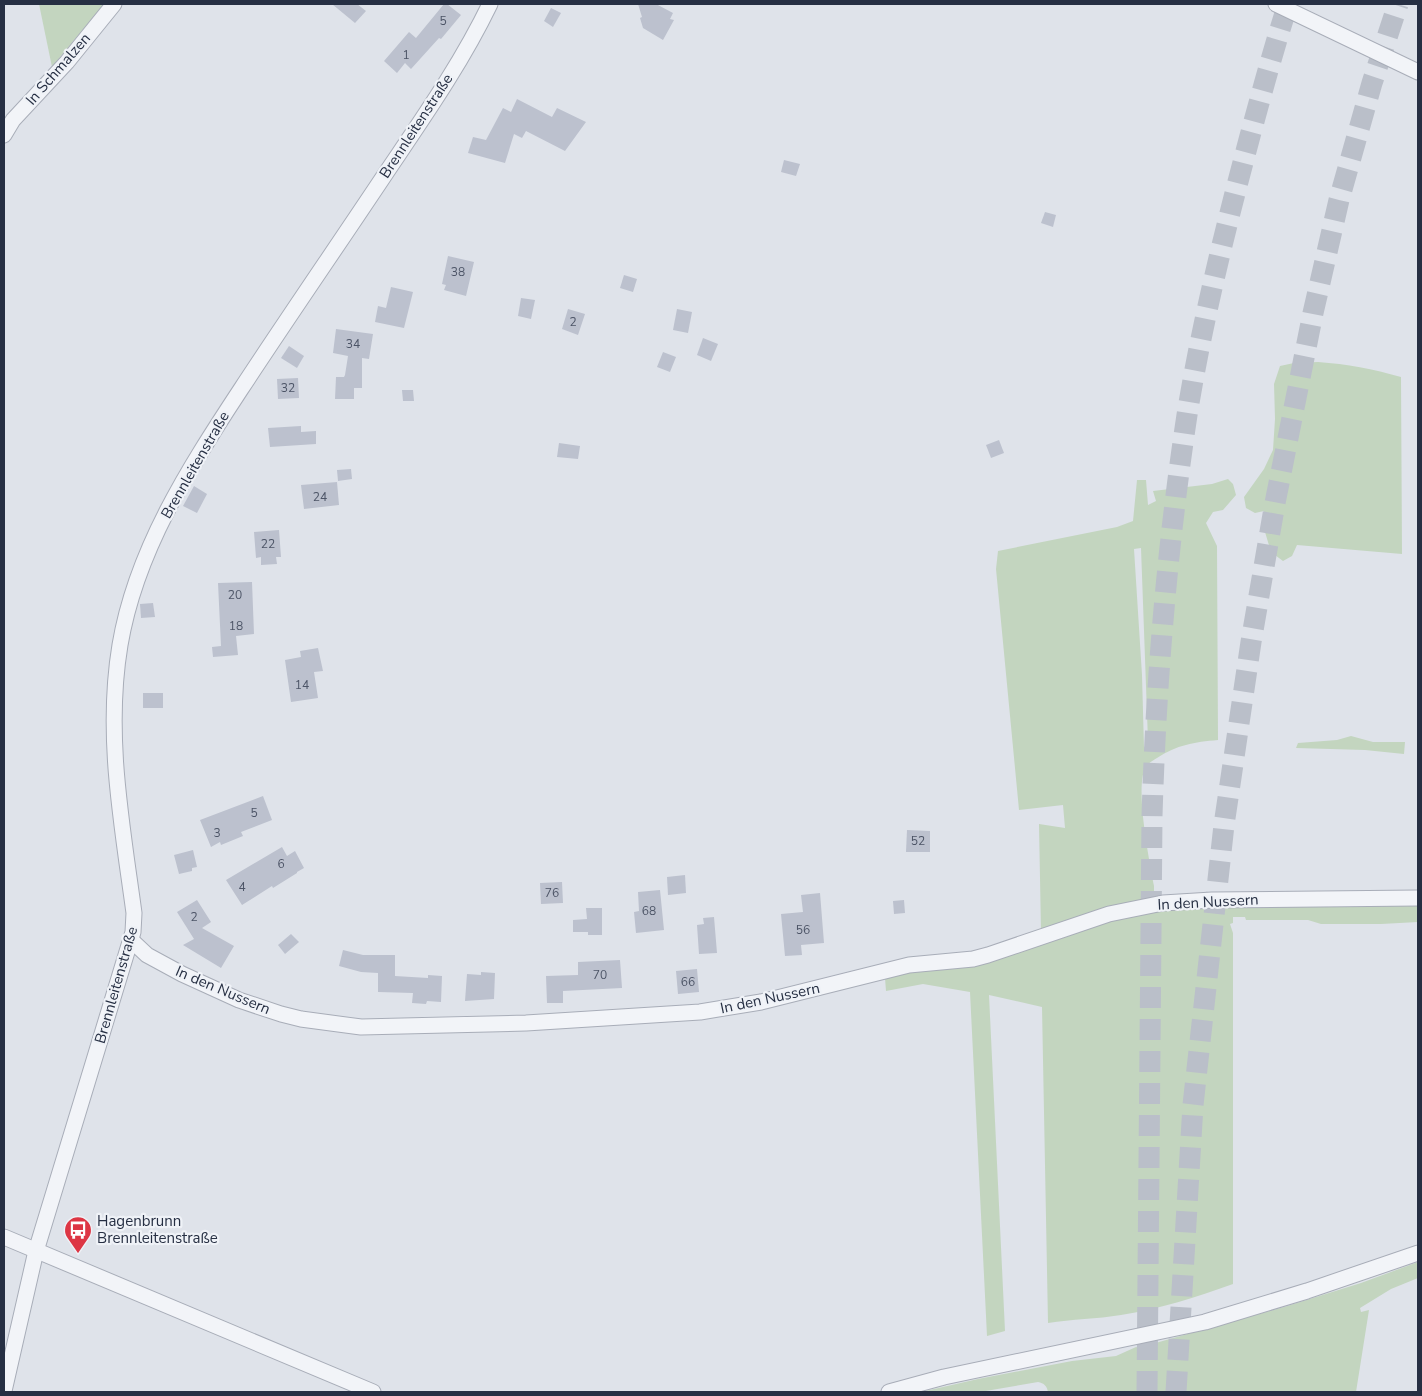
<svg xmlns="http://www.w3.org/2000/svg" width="1422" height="1396" font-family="'Nunito Sans',sans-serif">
	<rect width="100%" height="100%" fill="#dfe3ea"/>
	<g fill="#c3d5bf" fill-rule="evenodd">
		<polygon points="39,4 104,4 52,67"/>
		<path d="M 1318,362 C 1347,364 1373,369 1401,377 L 1402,554 L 1297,545 L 1292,556 L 1283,561 L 1271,552 L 1265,532 L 1264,511 L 1255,513 L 1246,508 L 1244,497 L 1264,469 L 1273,450 L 1275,419 L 1274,384 L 1280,366 L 1294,363 Z"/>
		<path d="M 1228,479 L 1233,484 L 1236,495 L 1223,510 L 1213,512 L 1206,523 L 1217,546 L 1218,740 C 1194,742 1177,745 1157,758 C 1154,760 1150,762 1147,765 C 1133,782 1150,863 1154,886 L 1154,893 L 1148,899 L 1041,932 L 1039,824 L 1065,828 L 1063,805 L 1019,810 L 996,569 L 998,551 L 1117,527 L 1133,521 L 1137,480 L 1146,480 L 1148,505 L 1156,501 L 1153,491 L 1212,484 ZM 1141,548 L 1148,741 L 1144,748 L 1142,675 L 1134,549 Z"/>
		<polygon points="1351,736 1373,742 1405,742 1404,754 1365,750 1296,748 1298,743 1337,740"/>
		<path d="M 1418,902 L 1418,922 L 1381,924 L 1321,924 L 1308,920 L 1246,920 L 1245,917 L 1233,917 L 1233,923 L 1230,924 L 1233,933 L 1233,1284 C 1197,1297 1159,1309 1121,1315 C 1097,1319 1072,1319 1048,1323 L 1042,1007 L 989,995 L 1005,1331 L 987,1336 L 970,992 L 923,984 L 886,991 L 885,978 L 1122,916 L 1191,906 Z"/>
		<path d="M 1418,1262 L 1418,1278 L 1391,1289 L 1360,1308 L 1361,1312 L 1369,1310 L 1356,1392 L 1048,1392 C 1047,1386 1044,1383 1038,1382 L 980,1392 L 921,1392 L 978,1379 L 1072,1361 L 1116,1356 L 1136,1347 L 1143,1349 L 1151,1348 L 1152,1344 L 1284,1307 L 1361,1283 Z"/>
	</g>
	<g fill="#bcc1ce">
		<polygon points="332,4 357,4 366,11 355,23"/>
		<polygon points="444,4 447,4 461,15 441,39 439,38 411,69 405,63 397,73 384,61 409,32 416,38"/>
		<polygon points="638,4 656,4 673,13 670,19 674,20 663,40 643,28 640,18 642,17"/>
		<polygon points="551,8 561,13 553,27 544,21"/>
		<polygon points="517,99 552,117 557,108 586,122 565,151 526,131 522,138 514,134 505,163 468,153 473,137 486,140 503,108 511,112"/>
		<polygon points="784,160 800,164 796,176 781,172"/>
		<polygon points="1045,212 1056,215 1053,227 1041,223"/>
		<polygon points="448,256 474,262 466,296 444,290 446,285 442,284"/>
		<polygon points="624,275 637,279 633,292 620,288"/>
		<polygon points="391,287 413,292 404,328 375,322 378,306 386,308"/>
		<polygon points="521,298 535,300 531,319 518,316"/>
		<polygon points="568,309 585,314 578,335 562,329"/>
		<polygon points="677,309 692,312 688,333 673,330"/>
		<polygon points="336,329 373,334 369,359 362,358 362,388 354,388 354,399 335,399 336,377 344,377 345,375 348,356 333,353"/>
		<polygon points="703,338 718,344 711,361 697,355"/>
		<polygon points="289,346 304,356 297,368 281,358"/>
		<polygon points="663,352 676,357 670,372 657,367"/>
		<polygon points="298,378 299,398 278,399 277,379"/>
		<polygon points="402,390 413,390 414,401 403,401"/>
		<polygon points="301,426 301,432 316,431 316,444 270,447 268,428"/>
		<polygon points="999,440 1004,453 991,458 986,445"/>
		<polygon points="559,443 580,446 578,459 557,457"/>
		<polygon points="351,469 352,479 338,481 337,470"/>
		<polygon points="337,482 339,505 304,509 301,485"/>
		<polygon points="194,486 207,494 197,513 183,506"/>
		<polygon points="279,530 281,557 276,557 277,564 261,565 261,557 256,558 254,532"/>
		<polygon points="252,582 254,634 236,636 238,655 213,657 212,647 221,646 218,583"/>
		<polygon points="153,603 155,617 141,618 140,604"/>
		<polygon points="318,648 323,671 314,672 318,698 291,702 285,660 301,657 300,651"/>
		<rect x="143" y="693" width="20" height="15"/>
		<polygon points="263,796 272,820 241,832 243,836 221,845 220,842 211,847 200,820"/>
		<polygon points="907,830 930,831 930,852 906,852"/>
		<polygon points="282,847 287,856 295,851 304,868 297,872 297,873 273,888 272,886 242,905 226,880"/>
		<polygon points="193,850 197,867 192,868 192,871 179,874 174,855"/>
		<polygon points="685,875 686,893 668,895 667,877"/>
		<polygon points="562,882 563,903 541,904 540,883"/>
		<polygon points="660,890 664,930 636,933 634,912 639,911 638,892"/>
		<polygon points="820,893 824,943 801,945 802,955 785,956 781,914 803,912 801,895"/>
		<polygon points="197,900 211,922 202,928 234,946 221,968 183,945 194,939 177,912"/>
		<polygon points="904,900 905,913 894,914 893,901"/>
		<polygon points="586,908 602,908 602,935 588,935 588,932 573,932 573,920 587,919"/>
		<polygon points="714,917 717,953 699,954 697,925 704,924 703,918"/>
		<polygon points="291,934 299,942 285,954 278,945"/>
		<polygon points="343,950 363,955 395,955 395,976 428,978 428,975 442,976 441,1002 427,1001 426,1004 412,1003 413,993 378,992 378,973 361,972 339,966"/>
		<polygon points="620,960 622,988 563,991 563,1003 547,1003 546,976 578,975 578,962"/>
		<polygon points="697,969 699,992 678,994 676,971"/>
		<polygon points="481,972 495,973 494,999 465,1001 467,974 481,975"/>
	</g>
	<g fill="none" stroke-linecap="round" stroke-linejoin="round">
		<g stroke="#babfc9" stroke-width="21" stroke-dasharray="21 11" stroke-linecap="butt">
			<path d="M 1147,1392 L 1152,816 C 1156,681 1167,548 1187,415 C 1202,322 1226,226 1250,136 C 1262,92 1274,47 1288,4"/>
			<polyline points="1176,1392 1193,1105 1224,825 1251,642 1275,503 1313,313 1339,200 1372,83 1398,4"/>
		</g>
		<g stroke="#a8adb8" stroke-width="17">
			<g id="minor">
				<polyline points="1276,4 1418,72"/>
				<polyline points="4,135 13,120 67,62 114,4"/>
				<polyline points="131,940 147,955 182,974 239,1000 281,1014 301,1019 361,1027 526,1023 700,1012 761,1002 909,965 973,959 988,955 1109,914 1163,903 1212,900 1418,898"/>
				<polyline points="4,1237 373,1392"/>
				<path d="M 4,1391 L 36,1251 L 133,932 L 134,913 C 122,824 105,735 120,645 C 136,550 189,468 241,389 C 289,316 338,245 386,173 C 423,118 461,64 490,4"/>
				<polyline points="889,1392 944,1377 1205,1322 1307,1291 1418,1253"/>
			</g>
		</g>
		<use href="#minor" stroke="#f2f4f8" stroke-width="15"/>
	</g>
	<defs>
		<g id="bus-pin" transform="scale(1.4375)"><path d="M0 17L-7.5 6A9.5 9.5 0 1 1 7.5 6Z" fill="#dd3644" stroke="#eff2f7"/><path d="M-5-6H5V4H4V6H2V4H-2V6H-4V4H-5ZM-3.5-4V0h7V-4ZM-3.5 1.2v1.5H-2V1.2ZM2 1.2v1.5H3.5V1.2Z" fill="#fff"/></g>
	</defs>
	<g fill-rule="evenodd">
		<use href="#bus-pin" x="78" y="1230"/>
	</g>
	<g text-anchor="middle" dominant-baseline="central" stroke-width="4.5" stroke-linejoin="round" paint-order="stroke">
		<g font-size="12" fill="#4c5466">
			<text x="443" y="21">5</text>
			<text x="406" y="55">1</text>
			<text x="458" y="272">38</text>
			<text x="573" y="322">2</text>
			<text x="353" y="344">34</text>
			<text x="288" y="388">32</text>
			<text x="320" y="497">24</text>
			<text x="268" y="544">22</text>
			<text x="235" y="595">20</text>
			<text x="236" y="626">18</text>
			<text x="302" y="685">14</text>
			<text x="254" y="813">5</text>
			<text x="217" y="833">3</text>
			<text x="918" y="841">52</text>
			<text x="281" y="864">6</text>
			<text x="242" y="887">4</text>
			<text x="552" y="893">76</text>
			<text x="649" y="911">68</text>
			<text x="194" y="917">2</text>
			<text x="803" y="930">56</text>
			<text x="600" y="975">70</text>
			<text x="688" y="982">66</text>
		</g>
		<g font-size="15" fill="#262f43" stroke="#eff2f7">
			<text transform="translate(58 69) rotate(-49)">In Schmalzen</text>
			<text transform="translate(416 126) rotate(-57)">Brennleitenstraße</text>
			<text transform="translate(195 465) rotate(-60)">Brennleitenstraße</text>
			<text transform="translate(1208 902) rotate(-3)">In den Nussern</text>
			<text transform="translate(116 985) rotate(-74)">Brennleitenstraße</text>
			<text transform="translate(223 990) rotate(23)">In den Nussern</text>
			<text transform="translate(770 998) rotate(-12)">In den Nussern</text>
		</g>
		<g font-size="15" fill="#262f43" stroke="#eff2f7" text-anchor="start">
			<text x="97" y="1221">Hagenbrunn<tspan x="97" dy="17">Brennleitenstraße</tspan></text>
		</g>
	</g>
	<rect width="1422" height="1396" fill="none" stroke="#262f43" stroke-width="10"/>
</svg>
